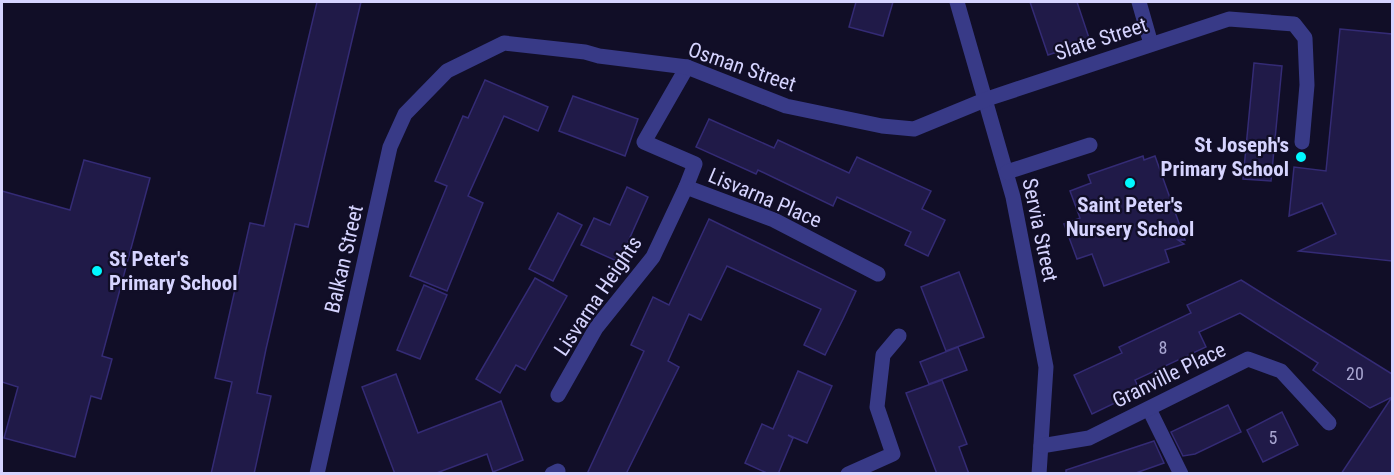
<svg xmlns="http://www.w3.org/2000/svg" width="1394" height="475" font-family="'Roboto Condensed',sans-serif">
	<rect width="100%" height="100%" fill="#110e27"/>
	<g fill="#201a48" stroke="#342b75" stroke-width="1.5">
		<polygon points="317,2 361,2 308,227 295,224 266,349 257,393 271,396 254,474 211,474 232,382 215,378 250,223 264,226"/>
		<polygon points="856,2 893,2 883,36 849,27"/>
		<polygon points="1030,2 1077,2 1090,41 1048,55"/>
		<polygon points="1340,29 1392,34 1392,261 1299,251 1336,234 1322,203 1289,216 1294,167 1326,171"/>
		<polygon points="1254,63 1282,66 1271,181 1243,179"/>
		<polygon points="485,80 548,107 538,131 504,116 468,196 483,203 447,291 410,276 447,186 435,181 463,116 468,118"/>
		<polygon points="573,96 638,119 625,156 559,131"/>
		<polygon points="709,119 774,148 778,140 849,173 857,157 931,191 922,209 945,220 928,256 905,245 911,232 837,197 833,206 758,170 756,174 696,147"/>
		<polygon points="1143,156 1144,160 1155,156 1185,240 1178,240 1184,244 1165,250 1169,262 1104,286 1092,254 1077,259 1064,224 1080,218 1070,191 1091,183 1088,175"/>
		<polygon points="84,160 150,178 102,356 112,359 101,399 91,396 75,457 4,438 18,387 2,382 2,191 70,210"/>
		<polygon points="627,187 648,197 619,262 581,245 594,218 610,225"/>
		<polygon points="558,213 582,225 553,281 529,269"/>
		<polygon points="709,219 856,291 843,319 825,355 804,345 821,309 727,266 701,320 689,314 668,361 679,367 626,474 587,474 644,351 631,345 653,297 669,305"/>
		<polygon points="959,272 984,337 946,351 921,287"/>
		<polygon points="535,278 567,296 525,370 516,365 500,393 476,379"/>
		<polygon points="1241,280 1392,374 1392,474 1341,474 1392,397 1370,408 1313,370 1318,363 1240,313 1199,332 1206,347 1135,380 1140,391 1092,414 1074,375 1122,353 1119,347 1191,313 1187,305"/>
		<polygon points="424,285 447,295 420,359 397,350"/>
		<polygon points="958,347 967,370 929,384 920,362"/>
		<polygon points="798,371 832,386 807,443 788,435 793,438 778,474 769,474 745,463 762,424 773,429"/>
		<polygon points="396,374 418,433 501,401 523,460 493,472 487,454 434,474 395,474 362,387"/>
		<polygon points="942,380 967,444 959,447 969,474 937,474 906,393"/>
		<polygon points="1228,405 1241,432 1195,454 1183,456 1171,432"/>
		<polygon points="1282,412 1298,445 1263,462 1247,430"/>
		<polygon points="1154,441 1164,463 1133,474 1066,474 1066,470"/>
	</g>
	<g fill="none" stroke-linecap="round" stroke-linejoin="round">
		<g stroke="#383a87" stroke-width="15">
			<polyline points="957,2 1013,197 1046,367 1039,474"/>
			<polyline points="1139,2 1151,44"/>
			<polyline points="687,67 644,142 695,164 686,187 774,220 878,274"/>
			<polyline points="1007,172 1090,145"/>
			<polyline points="558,395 596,328 653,257 686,187"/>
			<polyline points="1149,409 1181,474"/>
			<polyline points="1041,446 1089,438 1248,359 1281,371 1329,423"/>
			<polyline points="317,474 390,147 405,114 447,71 504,43 585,52 599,56 687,67 786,106 882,126 914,129 987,99 1229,19 1294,24 1305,38 1307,85 1302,142"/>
			<polyline points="552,474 558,471"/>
			<polyline points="848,474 893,454 877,407 883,355 899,336"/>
		</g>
	</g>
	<g fill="#00f8ff" stroke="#110e27" stroke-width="2">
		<circle cx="1301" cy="157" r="6"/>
		<circle cx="1130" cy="183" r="6"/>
		<circle cx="97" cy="271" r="6"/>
	</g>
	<g text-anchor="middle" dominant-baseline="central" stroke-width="4.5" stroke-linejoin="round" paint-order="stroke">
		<g font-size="18" fill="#a8a6d1">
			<text x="1163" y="347">8</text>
			<text x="1355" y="373">20</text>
			<text x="1273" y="437">5</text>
		</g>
		<g font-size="21" fill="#d6d4ff" stroke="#110e27">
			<text transform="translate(1101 39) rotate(-18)">Slate Street</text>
			<text transform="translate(742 67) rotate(19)">Osman Street</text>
			<text transform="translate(765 198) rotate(23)">Lisvarna Place</text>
			<text transform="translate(1040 230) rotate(78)">Servia Street</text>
			<text transform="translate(344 259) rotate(-77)">Balkan Street</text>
			<text transform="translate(598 296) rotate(-56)">Lisvarna Heights</text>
			<text transform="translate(1169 375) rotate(-26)">Granville Place</text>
		</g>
		<g font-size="21" font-weight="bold" fill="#d6d4ff" stroke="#110e27" text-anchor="end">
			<text x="1289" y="145">St Joseph's<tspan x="1289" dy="24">Primary School</tspan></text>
			<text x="1130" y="205" text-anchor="middle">Saint Peter's<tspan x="1130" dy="24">Nursery School</tspan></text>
			<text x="109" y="259" text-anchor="start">St Peter's<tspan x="109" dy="24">Primary School</tspan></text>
		</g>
	</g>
	<rect width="1394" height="475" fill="none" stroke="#d6d4ff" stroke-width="6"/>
</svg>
